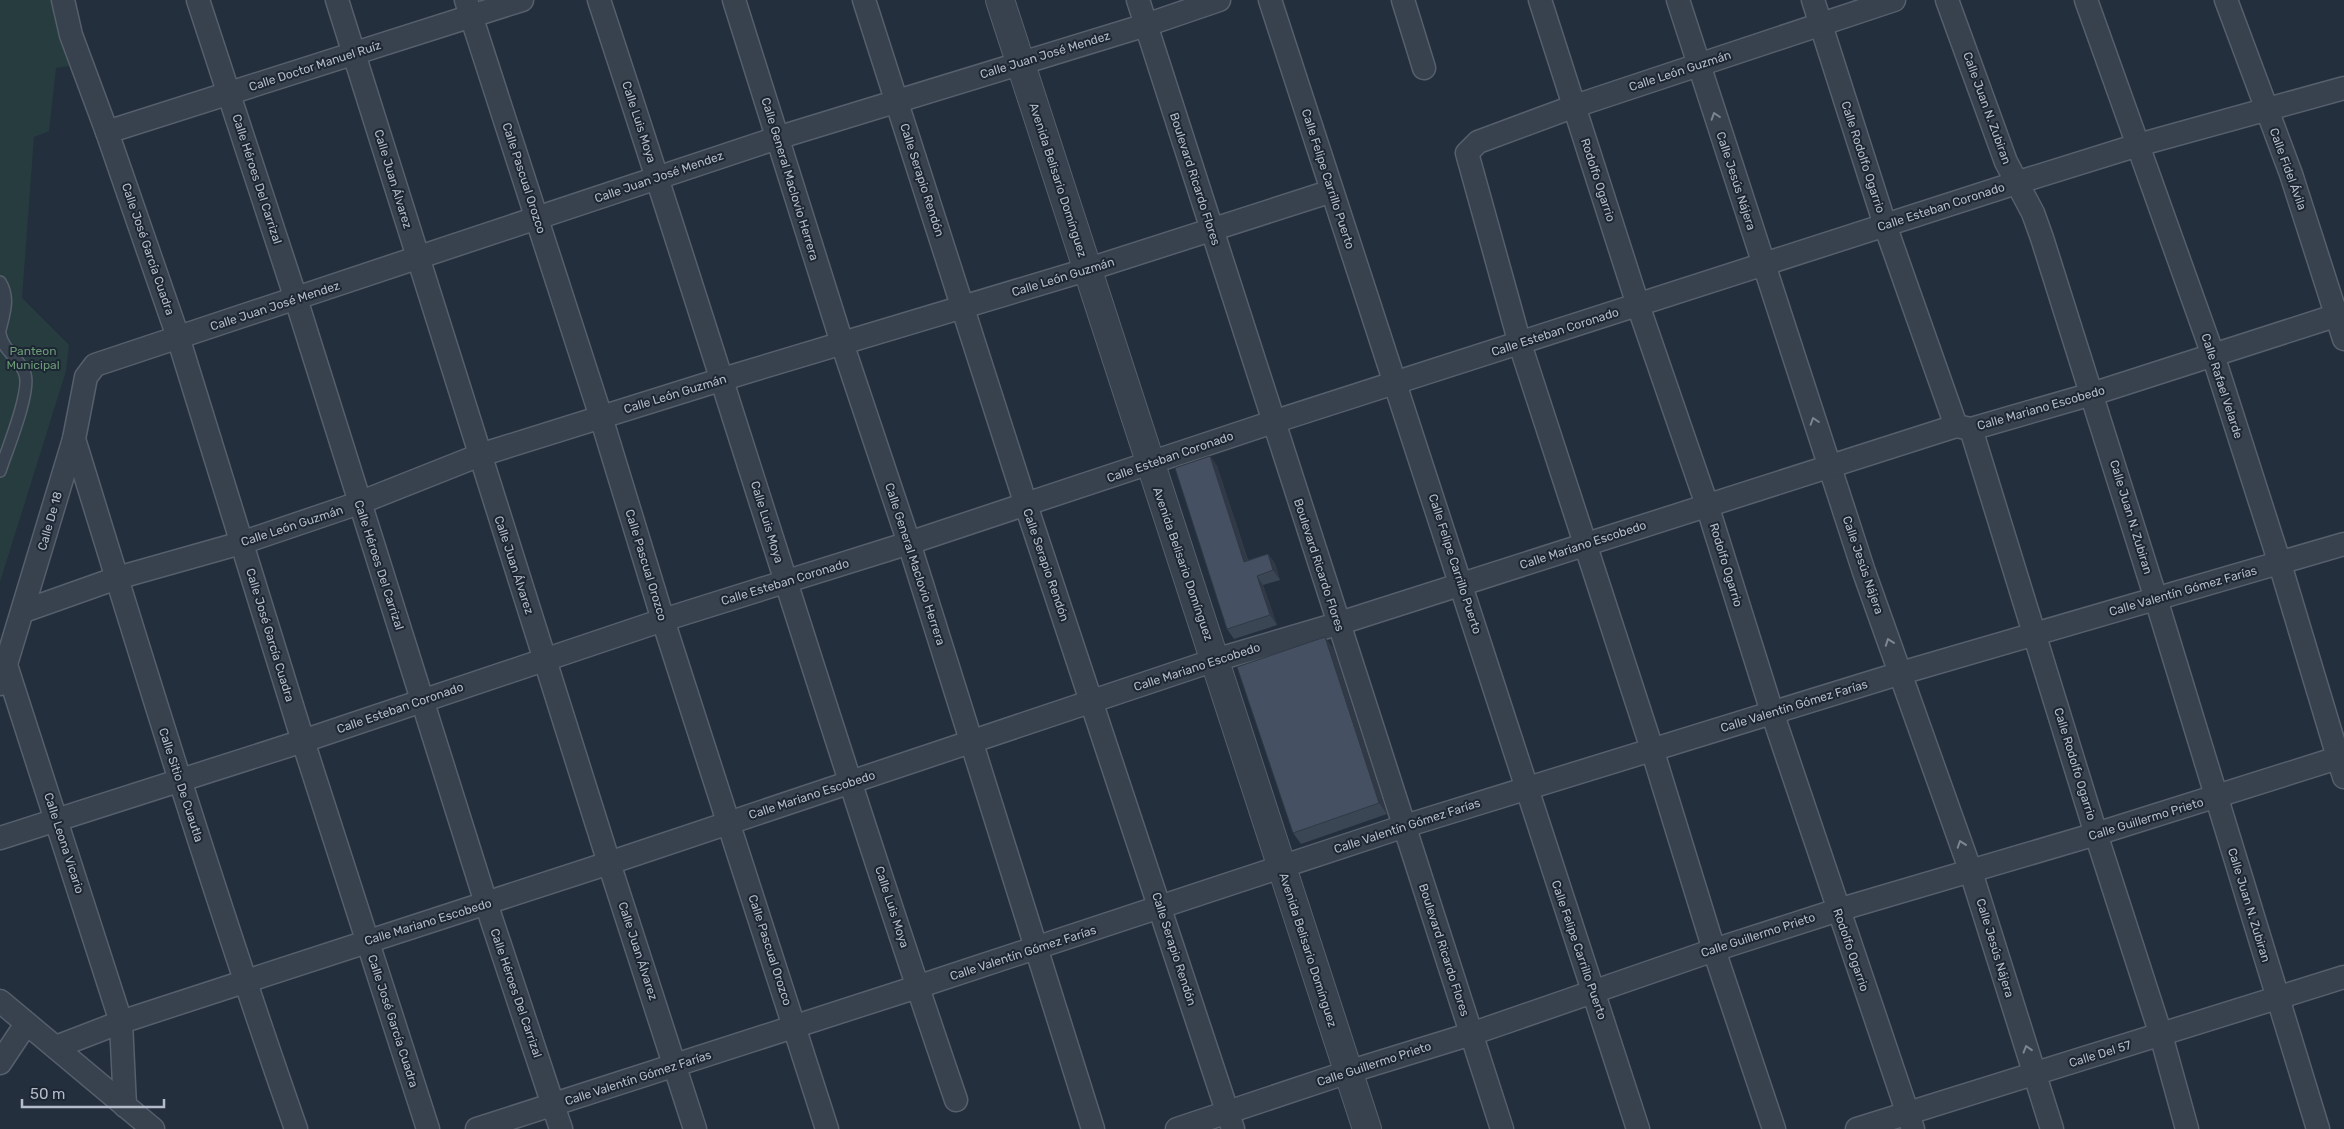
<svg xmlns="http://www.w3.org/2000/svg" width="2344" height="1129" font-family="Rubik,sans-serif">
	<rect width="100%" height="100%" fill="#242f3e"/>
	<polygon fill="#263c3f" points="0,0 53,0 69,66 56,68 49,131 34,137 22,298 69,345 66,371 0,582"/>
	<g fill="none" stroke-linecap="round" stroke-linejoin="round">
		<g stroke="#565f6c" stroke-width="14">
			<g id="service">
				<path d="M 0,282 C 10,298 4,313 0,330"/>
				<path d="M 0,334 C 3,351 20,358 25,374 C 31,392 7,450 0,471"/>
			</g>
		</g>
		<g stroke="#565f6c" stroke-width="25">
			<g id="minor">
				<polyline points="63,0 71,35 107,132 178,337 303,741 428,1129"/>
				<polyline points="198,0 296,299 486,903 561,1129"/>
				<polyline points="337,0 609,863 695,1129"/>
				<polyline points="466,0 601,417 663,620 827,1129"/>
				<path d="M 599,0 C 720,366 831,735 956,1100"/>
				<polyline points="734,0 842,343 909,543 1093,1129"/>
				<polyline points="864,0 1026,505 1233,1129"/>
				<polyline points="1138,0 1502,1129"/>
				<polyline points="1270,0 1638,1129"/>
				<polyline points="1403,0 1424,68"/>
				<polyline points="1540,0 1638,305 1707,505 1772,712 1913,1129"/>
				<polyline points="1678,0 1864,572 1971,872 2052,1129"/>
				<polyline points="1813,0 1885,225 1956,426"/>
				<polyline points="1947,0 2006,162 2033,213 2042,238 2156,599 2318,1129"/>
				<polyline points="2086,0 2213,355 2280,564 2344,777"/>
				<polyline points="2226,0 2291,174 2344,339"/>
				<polyline points="107,132 522,0"/>
				<polyline points="1971,429 2096,834 2161,1035 2187,1129"/>
				<path d="M 74,439 C 145,670 216,901 296,1129"/>
				<polyline points="24,611 117,578 241,543 359,503 480,455 723,379 1086,270 1332,191"/>
				<polyline points="6,665 121,1022 125,1106"/>
				<polyline points="0,684 74,439 86,377 95,365 777,138 1146,25 1219,0"/>
				<polyline points="0,838 303,741 663,620 909,543 1273,422 2016,183 2138,145 2344,88"/>
				<polyline points="0,1001 153,1129"/>
				<polyline points="56,1047 121,1022 609,863 1215,660 1337,624 1956,426 1971,429 2092,394 2344,313"/>
				<polyline points="0,1063 26,1024"/>
				<polyline points="477,1129 917,987 1405,826 1901,673 2344,544"/>
				<polyline points="1177,1129 1348,1072 1471,1034 1714,950 1838,910 2096,834 2344,756"/>
				<polyline points="1774,1129 1714,950 1652,749 1520,344 1467,153 1478,142 1575,106 1894,0"/>
				<polyline points="1857,1129 2344,977"/>
			</g>
		</g>
		<g stroke="#565f6c" stroke-width="30">
			<polyline id="tertiary" points="1000,0 1367,1129"/>
		</g>
		<use href="#service" stroke="#38414e" stroke-width="11"/>
		<use href="#minor" stroke="#38414e" stroke-width="22"/>
		<use href="#tertiary" stroke="#38414e" stroke-width="28"/>
	</g>
	<g fill="#3b4654">
		<polygon points="1210,456 1217,466 1248,560 1268,554 1275,564 1280,580 1263,585 1277,625 1234,639 1227,629"/>
		<polygon points="1333,648 1387,814 1301,844 1293,833"/>
	</g>
	<g fill="#303945">
		<polygon points="1210,456 1217,466 1251,571 1244,562"/>
		<polygon points="1268,554 1275,564 1280,580 1273,570"/>
		<polygon points="1257,576 1263,585 1277,625 1270,615"/>
		<polygon points="1325,637 1333,648 1387,814 1379,803"/>
	</g>
	<g fill="#455162" stroke="#303945">
		<polygon points="1210,456 1244,562 1268,554 1273,570 1257,576 1270,615 1227,629 1175,468"/>
		<polygon points="1325,637 1379,803 1293,833 1237,667"/>
	</g>
	<defs><path id="oneway-chevron" d="M-2-3.5L2.5 0L-2 3.5" fill="none" stroke-width="1.6" stroke-linecap="round" stroke-linejoin="round" transform="scale(1.25)"/></defs>
	<g stroke="#7c8592">
		<use href="#oneway-chevron" transform="translate(1715 116) rotate(-108)"/>
		<use href="#oneway-chevron" transform="translate(1814 421) rotate(-108)"/>
		<use href="#oneway-chevron" transform="translate(1889 642) rotate(-110)"/>
		<use href="#oneway-chevron" transform="translate(1961 844) rotate(-109)"/>
		<use href="#oneway-chevron" transform="translate(2027 1049) rotate(-107)"/>
	</g>
	<g text-anchor="middle" dominant-baseline="central" stroke-width="4" stroke-linejoin="round" paint-order="stroke">
		<g font-size="12" fill="#b4bcc9" stroke="#1d2633">
			<text transform="translate(1045 55) rotate(-17)">Calle Juan José Mendez</text>
			<text transform="translate(315 66) rotate(-18)">Calle Doctor Manuel Ruíz</text>
			<text transform="translate(1680 71) rotate(-18)">Calle León Guzmán</text>
			<text transform="translate(1987 108) rotate(70)">Calle Juan N. Zubiran</text>
			<text transform="translate(639 122) rotate(72)">Calle Luis Moya</text>
			<text transform="translate(1863 157) rotate(72)">Calle Rodolfo Ogarrio</text>
			<text transform="translate(2288 169) rotate(70)">Calle Fidel Ávila</text>
			<text transform="translate(659 177) rotate(-19)">Calle Juan José Mendez</text>
			<text transform="translate(524 178) rotate(72)">Calle Pascual Orozco</text>
			<text transform="translate(257 179) rotate(72)">Calle Héroes Del Carrizal</text>
			<text transform="translate(393 179) rotate(73)">Calle Juan Álvarez</text>
			<text transform="translate(790 179) rotate(73)">Calle General Maclovio Herrera</text>
			<text transform="translate(1195 179) rotate(72)">Boulevard Ricardo Flores</text>
			<text transform="translate(1328 179) rotate(72)">Calle Felipe Carrillo Puerto</text>
			<text transform="translate(922 180) rotate(72)">Calle Serapio Rendón</text>
			<text transform="translate(1058 180) rotate(72)">Avenida Belisario Domínguez</text>
			<text transform="translate(1598 180) rotate(72)">Rodolfo Ogarrio</text>
			<text transform="translate(1736 181) rotate(72)">Calle Jesús Nájera</text>
			<text transform="translate(1941 207) rotate(-18)">Calle Esteban Coronado</text>
			<text transform="translate(148 249) rotate(71)">Calle José García Cuadra</text>
			<text transform="translate(1063 277) rotate(-17)">Calle León Guzmán</text>
			<text transform="translate(275 306) rotate(-18)">Calle Juan José Mendez</text>
			<text transform="translate(1555 332) rotate(-18)">Calle Esteban Coronado</text>
			<text transform="translate(2222 386) rotate(72)">Calle Rafael Velarde</text>
			<text transform="translate(675 394) rotate(-17)">Calle León Guzmán</text>
			<text transform="translate(2041 408) rotate(-16)">Calle Mariano Escobedo</text>
			<text transform="translate(1170 457) rotate(-19)">Calle Esteban Coronado</text>
			<text transform="translate(2131 517) rotate(73)">Calle Juan N. Zubiran</text>
			<text transform="translate(50 521) rotate(-74)">Calle De 18</text>
			<text transform="translate(767 522) rotate(73)">Calle Luis Moya</text>
			<text transform="translate(292 526) rotate(-18)">Calle León Guzmán</text>
			<text transform="translate(1583 545) rotate(-18)">Calle Mariano Escobedo</text>
			<text transform="translate(915 564) rotate(72)">Calle General Maclovio Herrera</text>
			<text transform="translate(1183 564) rotate(71)">Avenida Belisario Domínguez</text>
			<text transform="translate(1455 564) rotate(72)">Calle Felipe Carrillo Puerto</text>
			<text transform="translate(379 565) rotate(72)">Calle Héroes Del Carrizal</text>
			<text transform="translate(514 565) rotate(72)">Calle Juan Álvarez</text>
			<text transform="translate(646 565) rotate(73)">Calle Pascual Orozco</text>
			<text transform="translate(1046 565) rotate(71)">Calle Serapio Rendón</text>
			<text transform="translate(1319 565) rotate(72)">Boulevard Ricardo Flores</text>
			<text transform="translate(1726 565) rotate(73)">Rodolfo Ogarrio</text>
			<text transform="translate(1863 565) rotate(71)">Calle Jesús Nájera</text>
			<text transform="translate(785 582) rotate(-17)">Calle Esteban Coronado</text>
			<text transform="translate(2183 591) rotate(-16)">Calle Valentín Gómez Farías</text>
			<text transform="translate(270 635) rotate(73)">Calle José García Cuadra</text>
			<text transform="translate(1197 667) rotate(-18)">Calle Mariano Escobedo</text>
			<text transform="translate(1794 706) rotate(-17)">Calle Valentín Gómez Farías</text>
			<text transform="translate(400 708) rotate(-19)">Calle Esteban Coronado</text>
			<text transform="translate(2075 764) rotate(73)">Calle Rodolfo Ogarrio</text>
			<text transform="translate(181 785) rotate(72)">Calle Sitio De Cuautla</text>
			<text transform="translate(812 795) rotate(-18)">Calle Mariano Escobedo</text>
			<text transform="translate(2146 819) rotate(-17)">Calle Guillermo Prieto</text>
			<text transform="translate(1407 826) rotate(-18)">Calle Valentín Gómez Farías</text>
			<text transform="translate(64 843) rotate(72)">Calle Leona Vicario</text>
			<text transform="translate(2249 905) rotate(73)">Calle Juan N. Zubiran</text>
			<text transform="translate(892 907) rotate(72)">Calle Luis Moya</text>
			<text transform="translate(428 922) rotate(-17)">Calle Mariano Escobedo</text>
			<text transform="translate(1758 935) rotate(-18)">Calle Guillermo Prieto</text>
			<text transform="translate(1995 948) rotate(73)">Calle Jesús Nájera</text>
			<text transform="translate(1174 949) rotate(72)">Calle Serapio Rendón</text>
			<text transform="translate(770 950) rotate(72)">Calle Pascual Orozco</text>
			<text transform="translate(1308 950) rotate(72)">Avenida Belisario Domínguez</text>
			<text transform="translate(1444 950) rotate(72)">Boulevard Ricardo Flores</text>
			<text transform="translate(1579 950) rotate(71)">Calle Felipe Carrillo Puerto</text>
			<text transform="translate(1851 950) rotate(71)">Rodolfo Ogarrio</text>
			<text transform="translate(638 951) rotate(72)">Calle Juan Álvarez</text>
			<text transform="translate(1023 953) rotate(-18)">Calle Valentín Gómez Farías</text>
			<text transform="translate(516 993) rotate(71)">Calle Héroes Del Carrizal</text>
			<text transform="translate(393 1021) rotate(72)">Calle José García Cuadra</text>
			<text transform="translate(2100 1054) rotate(-17)">Calle Del 57</text>
			<text transform="translate(1374 1064) rotate(-18)">Calle Guillermo Prieto</text>
			<text transform="translate(638 1078) rotate(-18)">Calle Valentín Gómez Farías</text>
		</g>
		<g font-size="12" fill="#6b9a76" stroke="#1d2633">
			<text x="33" y="351">Panteon<tspan x="33" dy="14">Municipal</tspan></text>
		</g>
	</g>
	<path d="M22 1099v8h142v-8" fill="none" stroke="#b4bcc9" stroke-width="2.5"/>
	<text x="30" y="1099" font-size="15" fill="#b4bcc9" stroke="#1d2633" stroke-width="4" paint-order="stroke">50 m</text>
</svg>
